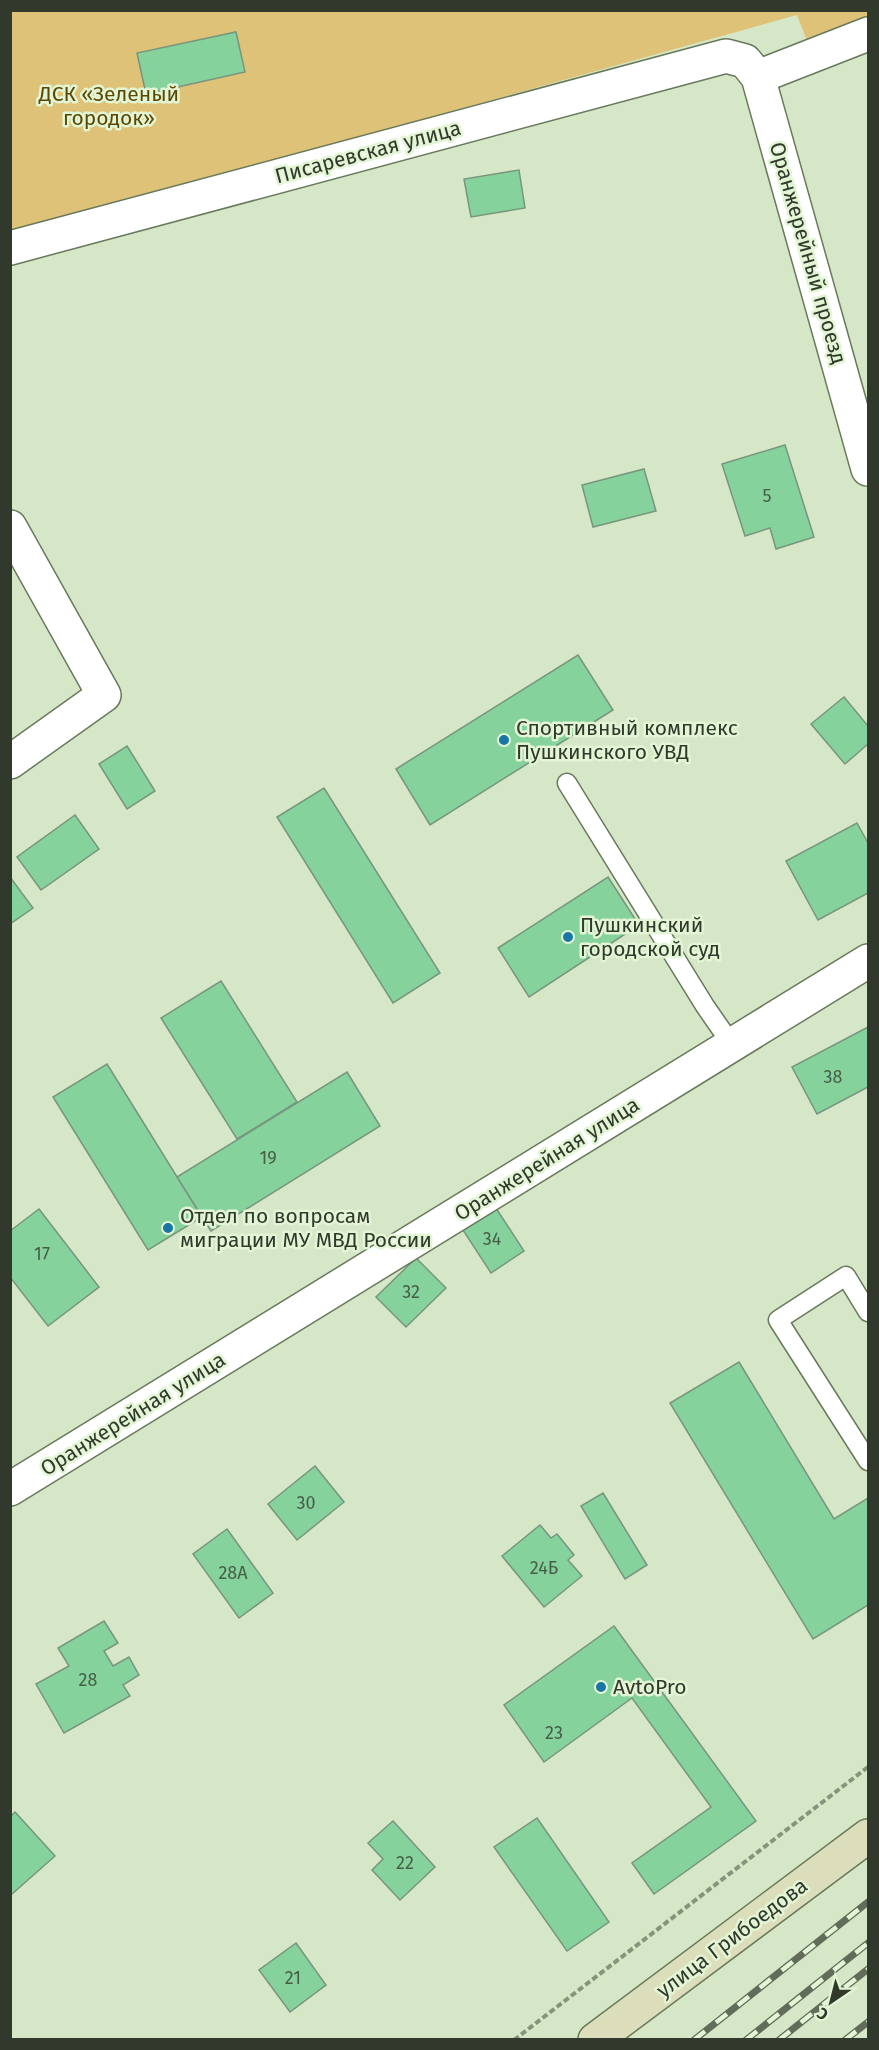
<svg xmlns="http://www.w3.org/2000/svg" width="879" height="2050" font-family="'Fira Sans',sans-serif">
	<rect width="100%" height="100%" fill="#d5e7c7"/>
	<polygon fill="#dec277" points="11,11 868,11 868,17 807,41 797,15 11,234"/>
	<g fill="#86d29c" stroke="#77957f" stroke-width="1.5">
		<polygon points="236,32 245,72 146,94 137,53"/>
		<polygon points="519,170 525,208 471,217 464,179"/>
		<polygon points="785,445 814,537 776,549 770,528 745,536 722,464"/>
		<polygon points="644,469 656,511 593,527 582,485"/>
		<polygon points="578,655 613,710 430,825 396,769"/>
		<polygon points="844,697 868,726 868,744 845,764 811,724"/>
		<polygon points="127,746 155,791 127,809 99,764"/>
		<polygon points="324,788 440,973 393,1003 277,817"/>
		<polygon points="75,815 99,849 41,890 17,857"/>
		<polygon points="857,823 868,843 868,893 818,920 786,861"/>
		<polygon points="10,877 33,908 10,924"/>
		<polygon points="608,877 639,925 529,997 498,948"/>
		<polygon points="221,981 297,1102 237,1139 161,1018"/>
		<polygon points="868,1027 868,1087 817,1114 792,1067"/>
		<polygon points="107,1064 202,1217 148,1250 53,1097"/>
		<polygon points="347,1072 380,1126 211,1231 177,1177"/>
		<polygon points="494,1205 524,1251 491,1273 461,1227"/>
		<polygon points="39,1209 99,1287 48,1326 10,1277 10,1231"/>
		<polygon points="416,1258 446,1288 406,1327 376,1297"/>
		<polygon points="739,1362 834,1519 868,1498 868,1605 813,1639 670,1403"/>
		<polygon points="315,1466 344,1502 297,1540 268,1504"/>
		<polygon points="603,1493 647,1565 625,1579 581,1506"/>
		<polygon points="540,1525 551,1538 557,1534 574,1555 568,1560 582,1576 544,1607 502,1556"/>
		<polygon points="227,1529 273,1593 239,1618 193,1554"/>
		<polygon points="104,1621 118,1643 104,1651 113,1666 129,1657 139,1675 123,1685 130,1696 64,1733 36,1684 69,1666 58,1648"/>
		<polygon points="614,1626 756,1821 654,1894 632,1863 711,1807 632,1698 544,1762 504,1705"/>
		<polygon points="15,1812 55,1856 12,1894 10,1892 10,1817"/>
		<polygon points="537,1818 609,1922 567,1951 494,1847"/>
		<polygon points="393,1821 435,1867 400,1900 372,1870 383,1859 368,1843"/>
		<polygon points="296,1943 326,1985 290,2012 259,1970"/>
	</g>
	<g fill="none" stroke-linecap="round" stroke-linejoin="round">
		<g stroke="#69795c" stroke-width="21">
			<g id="lane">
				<polyline points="567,783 705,1006 732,1045"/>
				<polyline points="868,1312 846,1276 778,1320 868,1461"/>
			</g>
		</g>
		<g stroke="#69795c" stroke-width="36">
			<g id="street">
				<polyline points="758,77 868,34"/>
				<polyline points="10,248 726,56 745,61 758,77 868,469"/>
				<polyline points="10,527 104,695 10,762"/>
				<polyline points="10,1489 868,961"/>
			</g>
		</g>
		<g stroke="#69795c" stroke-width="36">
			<polyline id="secondary" points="595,2040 868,1836"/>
		</g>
		<polyline stroke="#87947d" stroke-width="4" stroke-dasharray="6 3" stroke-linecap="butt" points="514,2040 868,1767"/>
		<use href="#lane" stroke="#fff" stroke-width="18"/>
		<use href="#street" stroke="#fff" stroke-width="33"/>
		<use href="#secondary" stroke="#dcddbb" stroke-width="33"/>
		<g stroke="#626c5a" stroke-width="7">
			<g id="rail">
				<polyline points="694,2040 868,1902"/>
				<polyline points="746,2040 868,1943"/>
				<polyline points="779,2040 868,1969"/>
				<polyline points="845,2040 868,2022"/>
			</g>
		</g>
		<use href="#rail" stroke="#e2f5d4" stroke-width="4.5" stroke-dasharray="14" stroke-linecap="butt"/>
	</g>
	<g fill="#1a76a4" stroke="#e2f5d4" stroke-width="2">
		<circle cx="504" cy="740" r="6"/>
		<circle cx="568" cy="937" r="6"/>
		<circle cx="168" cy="1228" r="6"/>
		<circle cx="601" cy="1687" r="6"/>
	</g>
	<g text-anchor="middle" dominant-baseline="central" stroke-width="5" stroke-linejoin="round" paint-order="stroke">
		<g font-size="18" fill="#465e48">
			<text x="767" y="496">5</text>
			<text x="833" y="1077">38</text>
			<text x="268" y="1158">19</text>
			<text x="492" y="1239">34</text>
			<text x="42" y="1254">17</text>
			<text x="411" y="1292">32</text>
			<text x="306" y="1503">30</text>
			<text x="544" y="1568">24Б</text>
			<text x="233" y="1573">28А</text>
			<text x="88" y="1680">28</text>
			<text x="554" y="1733">23</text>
			<text x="405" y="1863">22</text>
			<text x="293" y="1978">21</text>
		</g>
		<g font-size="21" fill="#5d4803" stroke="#e2f5d4">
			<text x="109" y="94">ДСК «Зеленый<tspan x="109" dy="24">городок»</tspan></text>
		</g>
		<g font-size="21" fill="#31382c" stroke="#e2f5d4">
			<text transform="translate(368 152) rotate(-15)">Писаревская улица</text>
			<text transform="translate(808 253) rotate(74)">Оранжерейный проезд</text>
			<text transform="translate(547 1159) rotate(-32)">Оранжерейная улица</text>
			<text transform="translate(133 1414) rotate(-32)">Оранжерейная улица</text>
			<text transform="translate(732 1938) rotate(-37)">улица Грибоедова</text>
		</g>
		<g font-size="21" fill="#31382c" stroke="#e2f5d4" text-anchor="start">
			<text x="516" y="728">Спортивный комплекс<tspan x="516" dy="24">Пушкинского УВД</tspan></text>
			<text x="580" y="925">Пушкинский<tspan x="580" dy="24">городской суд</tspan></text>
			<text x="180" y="1216">Отдел по вопросам<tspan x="180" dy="24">миграции МУ МВД России</tspan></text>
			<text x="613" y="1687">AvtoPro</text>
		</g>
	</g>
	<rect width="879" height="2050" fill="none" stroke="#31382c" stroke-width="24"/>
	<g transform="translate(831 2002) rotate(215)" stroke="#e2f5d4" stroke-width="4.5" paint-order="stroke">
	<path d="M0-4.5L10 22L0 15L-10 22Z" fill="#31382c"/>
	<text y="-9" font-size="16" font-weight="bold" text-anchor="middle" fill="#31382c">С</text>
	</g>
</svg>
